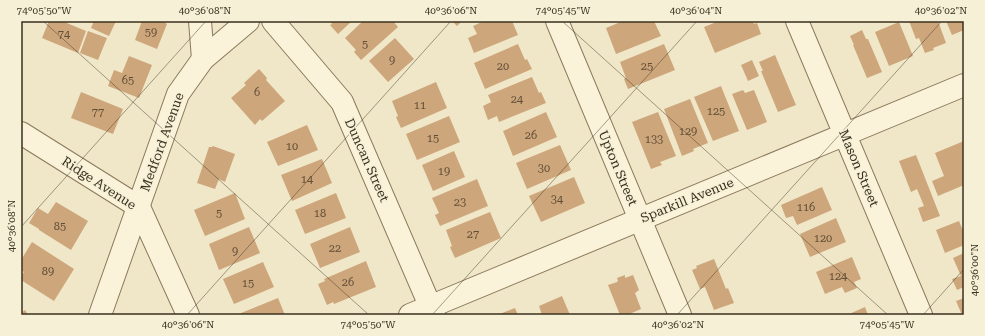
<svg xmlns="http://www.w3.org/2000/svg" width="985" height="336" font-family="'Roboto Serif',serif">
	<rect width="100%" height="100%" fill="#efe7c7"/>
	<g fill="#cea67c">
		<polygon points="49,21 62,21 86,31 78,53 42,38"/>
		<polygon points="94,21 116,21 109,36 91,28"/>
		<polygon points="142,21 163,21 167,24 157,49 135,40"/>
		<polygon points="330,21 352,21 338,34 330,25 332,24"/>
		<polygon points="363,21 393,21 398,27 361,60 354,52 356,50 345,38"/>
		<polygon points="452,21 462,21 457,26"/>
		<polygon points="484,21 512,21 518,35 474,53 468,38 477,34 473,26"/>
		<polygon points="623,21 654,21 661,36 616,54 606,28"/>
		<polygon points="719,21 753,21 754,24 757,23 761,34 715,53 704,27"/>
		<polygon points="909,21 938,21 946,43 933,48 934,50 925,53 919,38 916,39"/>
		<polygon points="946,21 964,21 964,30 952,35"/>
		<polygon points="899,22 913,56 889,66 875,32"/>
		<polygon points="862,30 866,39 868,39 882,72 867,78 853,45 854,45 850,36"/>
		<polygon points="88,31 107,38 98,60 80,53"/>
		<polygon points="395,38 414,59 388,82 369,61"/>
		<polygon points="518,44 525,60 527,59 532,69 485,89 474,63"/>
		<polygon points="664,44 675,70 628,89 624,79 626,78 620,62"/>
		<polygon points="775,55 796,105 778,112 761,71 763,71 759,62"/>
		<polygon points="129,56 152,65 139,98 108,86 114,70 122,73"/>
		<polygon points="752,60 759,76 748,81 741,65"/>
		<polygon points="259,69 267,78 266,80 285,101 262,121 260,119 255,125 231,98 246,85 244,83"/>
		<polygon points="532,77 539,93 541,92 546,103 499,122 497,116 488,120 483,106 491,102 488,95"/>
		<polygon points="436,82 447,108 401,128 396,117 398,116 392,101"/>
		<polygon points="721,86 739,131 713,141 694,97"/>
		<polygon points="743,90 745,93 754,90 767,122 747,130 732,94"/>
		<polygon points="81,92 123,109 113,134 71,118"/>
		<polygon points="690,99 708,143 693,149 694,151 682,156 664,109"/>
		<polygon points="546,112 557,137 513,156 503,131"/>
		<polygon points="658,112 676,156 660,162 662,165 651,169 632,122"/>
		<polygon points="449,116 460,142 417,160 406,134"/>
		<polygon points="307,125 318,150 278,166 267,142"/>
		<polygon points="964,141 964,185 938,196 932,181 944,176 935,153"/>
		<polygon points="560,145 571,170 527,189 516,163"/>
		<polygon points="213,146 235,154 225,182 219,179 215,189 197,183 209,147 212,147"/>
		<polygon points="454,151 465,177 433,191 422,165"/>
		<polygon points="916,155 940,216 923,222 918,208 924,206 917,189 911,192 899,161"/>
		<polygon points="322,159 332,183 292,201 281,175"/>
		<polygon points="574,177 585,203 541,222 529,196"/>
		<polygon points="477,179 488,206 440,226 435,215 439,213 432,198"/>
		<polygon points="822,187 832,210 797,225 793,216 786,218 781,205"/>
		<polygon points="235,193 245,219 205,236 194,210"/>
		<polygon points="336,193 346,218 305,234 295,210"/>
		<polygon points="56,202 88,221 71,250 39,230 39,229 29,223 38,208 48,214"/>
		<polygon points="490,212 501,238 455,258 450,247 452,246 446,230"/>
		<polygon points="836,218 846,242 810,257 800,234"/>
		<polygon points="959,221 964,233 964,245 945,253 936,230"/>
		<polygon points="249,227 260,253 219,270 209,244"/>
		<polygon points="350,227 360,252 320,268 310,244"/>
		<polygon points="32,242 74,269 54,301 21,280 21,276 24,272 21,270 21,260"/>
		<polygon points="964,253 964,287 957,290 952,279 961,276 953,258"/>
		<polygon points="852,257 861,279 854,282 857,288 845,293 842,287 825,294 816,272"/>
		<polygon points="714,259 726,289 728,288 734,303 714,310 705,287 700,289 692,270 697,268 696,266"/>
		<polygon points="366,261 376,287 334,304 333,302 327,305 318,284 325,281 324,279"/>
		<polygon points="263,262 274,287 234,304 223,279"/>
		<polygon points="625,275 625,278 633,275 639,290 635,293 641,309 627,315 620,315 608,285 617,282 618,281 617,278"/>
		<polygon points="562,296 570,315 542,315 539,306"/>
		<polygon points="278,298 285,315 236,315"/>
		<polygon points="964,298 964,314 962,315 956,301"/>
		<polygon points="865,307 868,315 847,315"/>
		<polygon points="515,308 518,315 497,315"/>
		<polygon points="25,310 28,315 21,315 21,313"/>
	</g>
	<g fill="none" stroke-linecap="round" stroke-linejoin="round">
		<g stroke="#8b795c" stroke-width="24">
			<g id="minor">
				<polyline points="200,21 203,59"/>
				<polyline points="273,21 342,102 434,315"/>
				<polyline points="557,21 680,315"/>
				<polyline points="797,21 921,315"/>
				<polyline points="21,133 139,207 188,315"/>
				<polyline points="100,315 178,94 203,59 248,21"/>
				<polyline points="410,315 964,85"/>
			</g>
		</g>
		<use href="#minor" stroke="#faf3da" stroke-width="22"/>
	</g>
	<path fill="none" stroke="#3b301f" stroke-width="1" stroke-opacity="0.45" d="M 43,21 L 369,315M 562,21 L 888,315M 21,227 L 206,21M 187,315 L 451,21M 432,315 L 697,21M 677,315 L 942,21M 923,315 L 964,269"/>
	<g text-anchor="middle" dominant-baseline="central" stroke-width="3" stroke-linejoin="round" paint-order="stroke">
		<g font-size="11" fill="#604e36">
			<text x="151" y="32">59</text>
			<text x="64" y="34">74</text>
			<text x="365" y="44">5</text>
			<text x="392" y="60">9</text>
			<text x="503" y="66">20</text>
			<text x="647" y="66">25</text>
			<text x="128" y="80">65</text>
			<text x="257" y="92">6</text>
			<text x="517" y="99">24</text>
			<text x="420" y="105">11</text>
			<text x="716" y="111">125</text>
			<text x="98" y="112">77</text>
			<text x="688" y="131">129</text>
			<text x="531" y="135">26</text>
			<text x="433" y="138">15</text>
			<text x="654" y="139">133</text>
			<text x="292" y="146">10</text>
			<text x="544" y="168">30</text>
			<text x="444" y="171">19</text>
			<text x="307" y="179">14</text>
			<text x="557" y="199">34</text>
			<text x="460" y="202">23</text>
			<text x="806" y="207">116</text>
			<text x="219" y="213">5</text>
			<text x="320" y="213">18</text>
			<text x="60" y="226">85</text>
			<text x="473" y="234">27</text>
			<text x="823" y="238">120</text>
			<text x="335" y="248">22</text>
			<text x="235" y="251">9</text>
			<text x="48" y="271">89</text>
			<text x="838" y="276">124</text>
			<text x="348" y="282">26</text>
			<text x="248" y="283">15</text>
		</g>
		<g font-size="13" fill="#3b301f" stroke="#f6f0d6">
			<text transform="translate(162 142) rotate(-70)">Medford Avenue</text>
			<text transform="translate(367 160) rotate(66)">Duncan Street</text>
			<text transform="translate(618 168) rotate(67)">Upton Street</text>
			<text transform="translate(859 168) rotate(67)">Mason Street</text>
			<text transform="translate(99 183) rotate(33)">Ridge Avenue</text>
			<text transform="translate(687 200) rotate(-22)">Sparkill Avenue</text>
		</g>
	</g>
	<rect width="985" height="336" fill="none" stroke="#f6f0d6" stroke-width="44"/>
	<rect x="22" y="22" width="941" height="292" fill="none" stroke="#3b301f" stroke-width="1.5"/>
	<g font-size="10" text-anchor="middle" fill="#3b301f">
		<text x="44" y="14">74°05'50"W</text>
		<text x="205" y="14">40°36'08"N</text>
		<text x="451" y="14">40°36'06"N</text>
		<text x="563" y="14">74°05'45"W</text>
		<text x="696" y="14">40°36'04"N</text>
		<text x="941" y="14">40°36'02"N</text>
		<text transform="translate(11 226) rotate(-90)" y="4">40°36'08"N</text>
		<text transform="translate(974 270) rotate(-90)" y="4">40°36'00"N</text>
		<text x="188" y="328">40°36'06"N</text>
		<text x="368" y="328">74°05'50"W</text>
		<text x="678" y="328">40°36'02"N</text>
		<text x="887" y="328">74°05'45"W</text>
	</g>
</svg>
